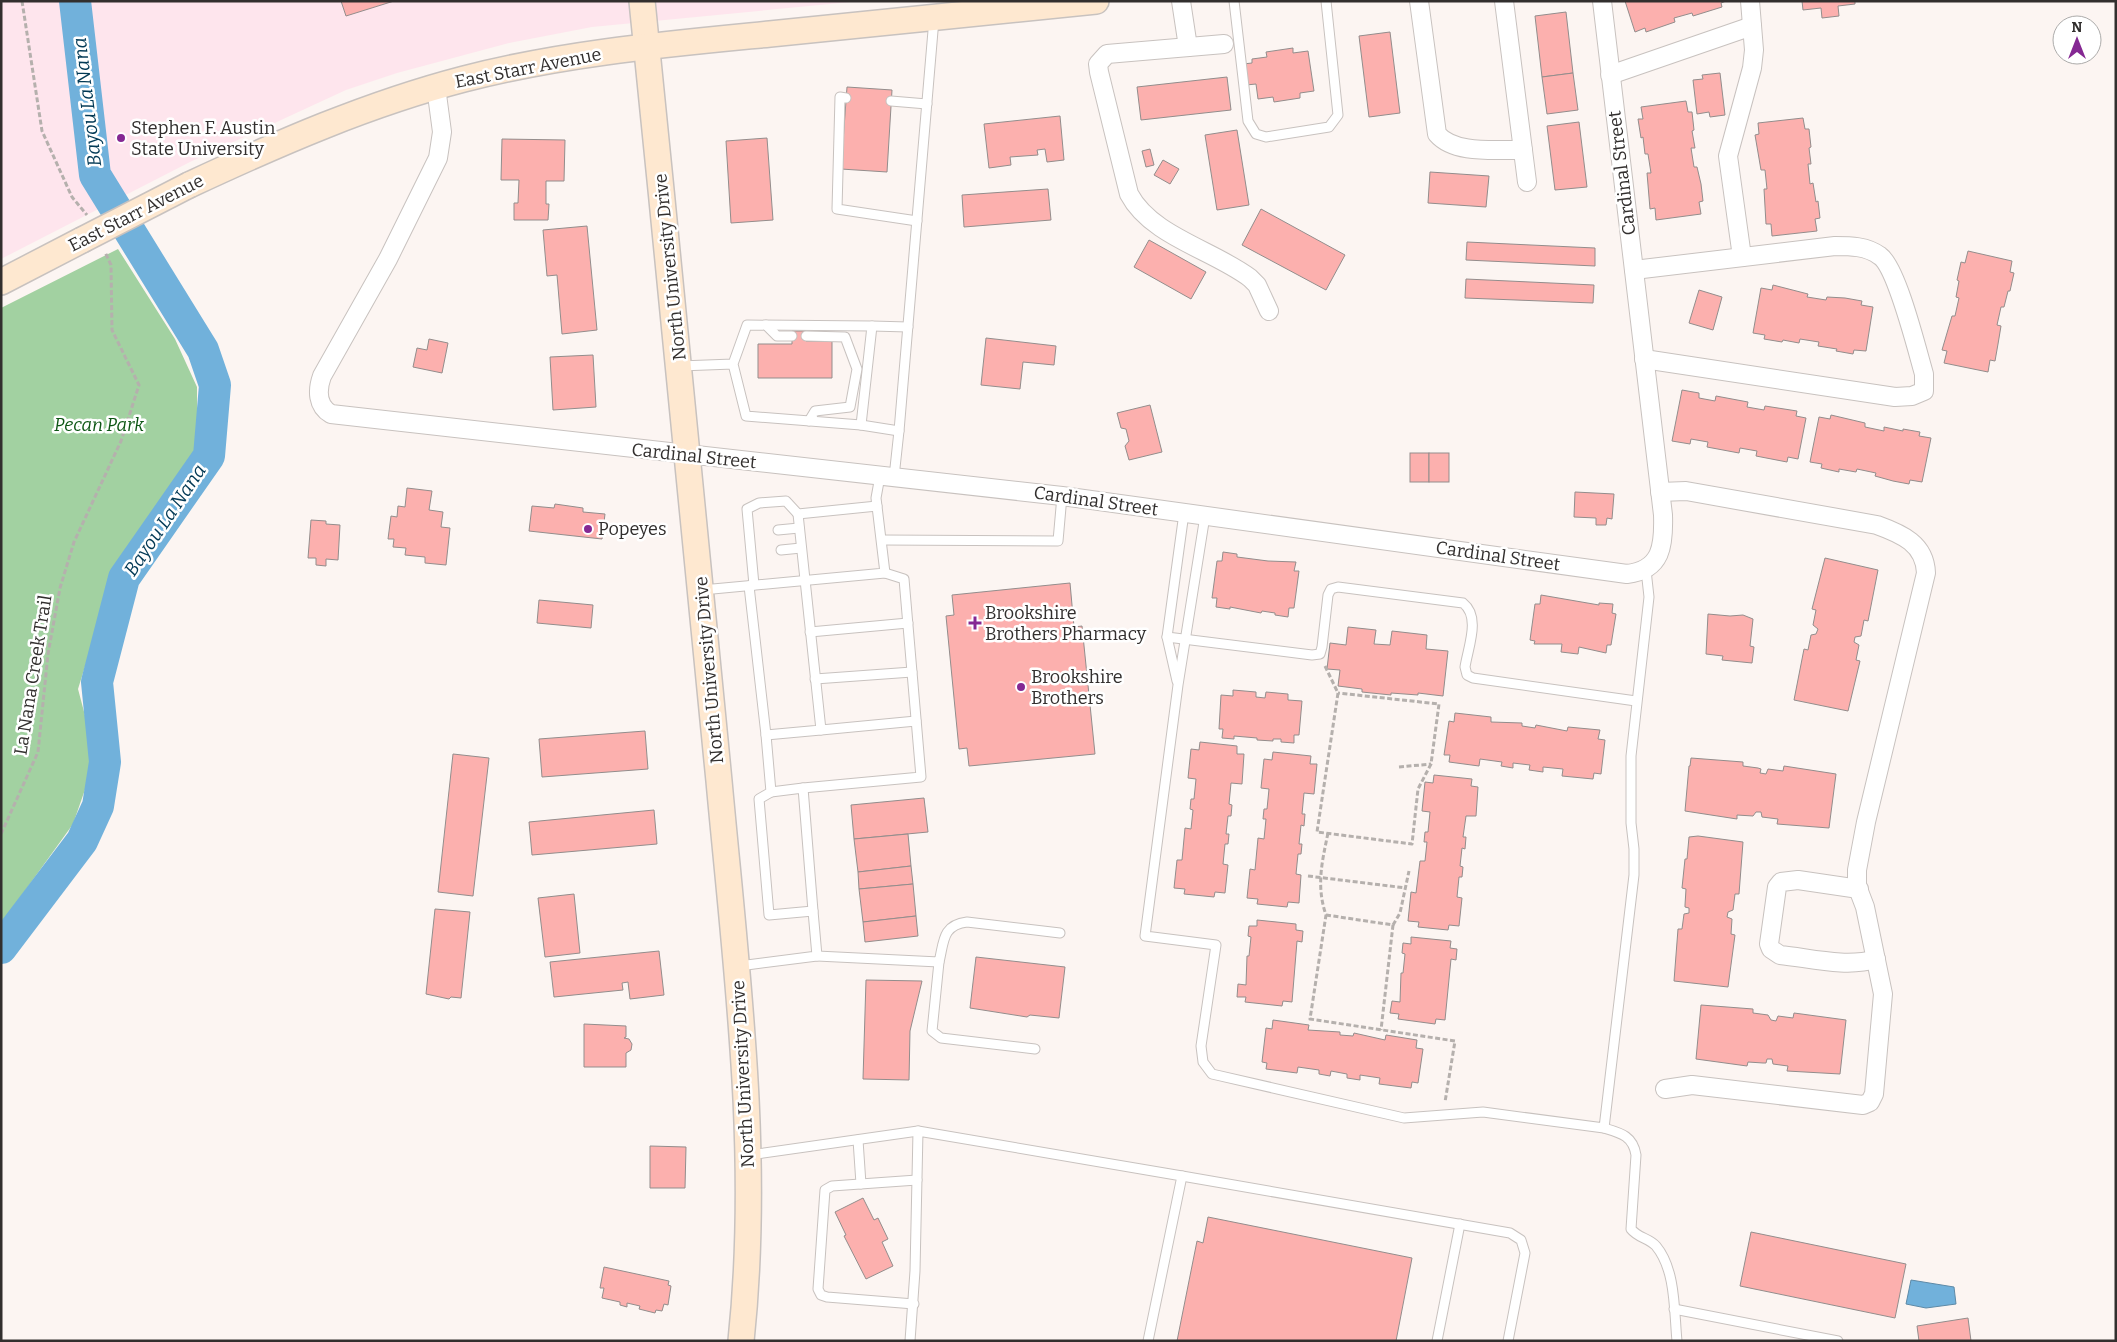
<svg xmlns="http://www.w3.org/2000/svg" width="2117" height="1342" font-family="Bitter,serif">
	<rect width="100%" height="100%" fill="#fcf5f2"/>
	<polygon fill="#fee5ed" points="1,1 861,1 592,27 509,43 397,73 346,90 190,162 1,259"/>
	<polygon fill="#a2d1a1" points="118,249 175,339 197,387 197,443 193,464 114,573 78,689 92,742 89,778 73,824 1,924 1,308"/>
	<polygon fill="#71b1db" stroke="#5e8aa7" points="1911,1280 1954,1287 1956,1304 1926,1308 1906,1304"/>
	<g fill="none" stroke-linecap="round" stroke-linejoin="round">
		<polyline stroke="#71b1db" stroke-width="32" points="1,948 82,841 98,806 105,762 97,682 124,578 209,456 215,385 203,350 95,175 75,1"/>
	</g>
	<g fill="#fcb0ae" stroke="#938d8c">
		<polygon points="341,1 394,1 346,16"/>
		<polygon points="1625,1 1726,1 1721,3 1722,7 1693,16 1692,13 1674,18 1675,22 1646,32 1645,28 1635,32"/>
		<polygon points="1802,1 1855,1 1855,4 1838,6 1839,16 1822,18 1821,8 1803,10"/>
		<polygon points="1566,12 1573,73 1542,77 1535,16"/>
		<polygon points="1390,32 1400,113 1369,117 1359,36"/>
		<polygon points="1293,48 1293,53 1308,51 1314,91 1300,93 1300,98 1274,102 1273,97 1258,99 1256,84 1246,85 1243,64 1252,63 1252,59 1267,57 1266,52"/>
		<polygon points="1573,73 1578,110 1547,114 1542,77"/>
		<polygon points="1720,73 1725,115 1710,117 1709,112 1697,114 1693,80 1703,79 1702,75"/>
		<polygon points="1227,77 1231,110 1141,120 1137,87"/>
		<polygon points="847,87 892,90 887,172 841,169"/>
		<polygon points="1686,101 1688,112 1692,112 1694,130 1692,131 1695,148 1691,148 1694,167 1697,167 1701,184 1703,201 1699,202 1701,214 1656,220 1655,208 1650,209 1647,173 1651,173 1648,154 1645,154 1643,137 1641,138 1638,119 1643,119 1641,107"/>
		<polygon points="1060,116 1064,160 1047,162 1045,149 1037,150 1038,155 1010,157 1011,165 989,168 984,124"/>
		<polygon points="1803,118 1805,129 1809,129 1811,147 1809,148 1811,164 1808,164 1810,184 1813,183 1816,202 1818,201 1820,218 1815,219 1817,231 1772,236 1771,224 1766,224 1764,189 1767,189 1765,170 1761,170 1755,135 1759,134 1758,123"/>
		<polygon points="1579,122 1587,187 1555,190 1547,126"/>
		<polygon points="1237,130 1249,205 1217,210 1205,135"/>
		<polygon points="767,138 773,220 731,223 726,141"/>
		<polygon points="502,139 565,140 564,181 546,181 546,204 549,204 548,220 514,220 514,203 518,203 519,180 501,180"/>
		<polygon points="1150,149 1154,165 1146,167 1142,151"/>
		<polygon points="1163,160 1179,169 1170,184 1154,175"/>
		<polygon points="1430,172 1489,176 1486,207 1428,203"/>
		<polygon points="1048,189 1051,220 964,227 962,195"/>
		<polygon points="1261,209 1345,255 1326,290 1242,245"/>
		<polygon points="587,226 597,330 562,334 557,275 547,276 543,230"/>
		<polygon points="1149,240 1206,272 1191,299 1134,267"/>
		<polygon points="1467,242 1595,248 1595,266 1466,260"/>
		<polygon points="1968,251 2012,261 2010,272 2014,273 2010,291 2008,291 2004,307 2001,307 1997,325 2001,326 1998,344 1995,361 1990,360 1988,372 1944,363 1947,351 1942,350 1952,316 1955,316 1959,298 1956,297 1959,281 1957,280 1961,262 1965,263"/>
		<polygon points="1466,279 1594,285 1593,303 1465,298"/>
		<polygon points="1773,285 1808,294 1807,297 1826,300 1827,297 1845,298 1862,301 1861,305 1873,307 1866,351 1854,350 1853,354 1836,351 1837,349 1818,346 1819,342 1800,339 1799,343 1783,340 1782,342 1764,339 1765,335 1753,333 1761,288 1772,290"/>
		<polygon points="1699,290 1722,297 1713,330 1689,323"/>
		<polygon points="792,331 806,331 806,341 832,341 832,378 758,378 758,344 792,344"/>
		<polygon points="986,338 1056,346 1054,365 1023,362 1020,389 981,385"/>
		<polygon points="429,339 448,343 442,373 413,367 417,348 427,350"/>
		<polygon points="593,355 596,407 553,410 550,357"/>
		<polygon points="1682,390 1699,393 1699,398 1715,401 1716,396 1748,402 1747,407 1764,410 1765,406 1797,411 1796,416 1806,418 1798,459 1788,457 1787,462 1756,456 1757,451 1740,448 1739,453 1707,447 1708,442 1691,439 1690,444 1672,441"/>
		<polygon points="1150,405 1162,452 1129,460 1125,446 1129,441 1126,429 1121,428 1117,413"/>
		<polygon points="1831,415 1865,423 1865,427 1884,431 1884,427 1903,431 1903,429 1920,432 1919,436 1931,438 1922,482 1910,480 1909,484 1893,481 1875,476 1876,473 1857,469 1856,472 1839,469 1839,472 1821,468 1822,464 1810,462 1819,417 1830,419"/>
		<rect x="1410" y="453" width="19" height="29"/>
		<rect x="1429" y="453" width="20" height="29"/>
		<polygon points="407,488 432,491 429,510 443,512 441,527 450,528 446,565 425,563 425,557 405,555 406,548 393,547 394,539 388,539 391,516 397,517 398,506 405,507"/>
		<polygon points="1575,492 1614,494 1612,519 1607,518 1606,525 1596,525 1596,518 1574,517"/>
		<polygon points="555,504 583,508 583,512 605,514 602,539 529,531 532,506 554,508"/>
		<polygon points="311,520 326,521 326,524 340,525 338,560 326,559 326,566 316,565 316,558 308,558"/>
		<polygon points="1223,552 1237,554 1237,557 1268,561 1296,562 1294,571 1299,571 1294,608 1289,608 1288,617 1275,615 1275,613 1262,611 1261,613 1230,607 1230,609 1216,607 1217,598 1212,598 1217,561 1222,561"/>
		<polygon points="1825,558 1878,570 1868,621 1864,620 1861,636 1855,637 1854,642 1859,645 1856,660 1860,661 1848,711 1794,700 1804,649 1808,650 1811,635 1816,634 1818,629 1813,625 1816,610 1812,609"/>
		<polygon points="1070,583 1074,627 1082,626 1095,754 969,766 967,748 959,749 946,616 954,615 952,595"/>
		<polygon points="1541,595 1599,605 1599,603 1613,604 1612,613 1616,614 1611,645 1607,645 1606,653 1579,647 1578,654 1561,652 1562,644 1534,644 1535,641 1530,640 1535,604 1540,604"/>
		<polygon points="539,600 593,605 591,628 537,623"/>
		<polygon points="1708,614 1730,616 1743,615 1753,619 1750,646 1754,647 1752,663 1722,660 1723,656 1706,654"/>
		<polygon points="1348,627 1376,630 1374,644 1390,645 1392,631 1427,635 1426,649 1448,651 1443,696 1418,693 1418,695 1391,693 1391,695 1362,692 1362,689 1338,686 1340,670 1327,669 1330,643 1346,645"/>
		<polygon points="1233,690 1256,692 1256,697 1265,698 1266,692 1288,694 1288,700 1302,701 1299,735 1294,735 1294,743 1281,742 1281,739 1273,739 1273,741 1257,740 1257,738 1234,736 1234,739 1222,738 1223,729 1219,729 1221,695 1233,696"/>
		<polygon points="1455,713 1491,717 1491,722 1522,723 1522,726 1535,728 1536,725 1567,731 1568,727 1600,730 1598,739 1605,740 1601,774 1594,773 1593,779 1562,776 1563,769 1543,767 1543,772 1529,770 1530,765 1513,763 1513,768 1501,766 1502,762 1480,759 1479,766 1449,762 1450,755 1444,755 1449,721 1454,722"/>
		<polygon points="645,731 648,769 542,777 539,739"/>
		<polygon points="1200,742 1237,746 1237,754 1244,754 1242,784 1231,783 1229,804 1232,805 1231,816 1228,816 1226,834 1229,834 1228,844 1225,844 1223,864 1228,865 1225,893 1215,892 1214,897 1184,894 1185,889 1174,888 1177,860 1182,860 1185,828 1191,829 1193,810 1190,809 1191,799 1194,799 1196,779 1188,778 1191,749 1199,750"/>
		<polygon points="1273,752 1311,756 1310,764 1317,764 1314,794 1304,793 1302,814 1305,814 1304,826 1301,825 1299,844 1302,844 1301,854 1298,854 1296,874 1301,875 1299,903 1288,902 1287,907 1257,904 1258,899 1247,898 1250,869 1255,870 1258,838 1264,839 1266,819 1263,819 1264,809 1267,809 1269,789 1261,788 1264,759 1272,760"/>
		<polygon points="453,754 489,758 473,896 438,892"/>
		<polygon points="1691,758 1743,762 1743,766 1758,768 1761,769 1760,773 1766,774 1768,769 1783,771 1784,766 1836,774 1829,828 1777,824 1778,819 1762,817 1761,812 1756,812 1753,816 1737,815 1737,819 1685,811 1689,766 1690,766"/>
		<polygon points="1434,775 1472,779 1471,786 1478,787 1476,816 1466,816 1463,837 1466,837 1465,849 1462,848 1460,866 1463,867 1462,877 1459,877 1457,897 1462,898 1459,926 1449,925 1448,930 1418,927 1419,922 1408,921 1411,892 1416,893 1420,861 1425,861 1427,842 1424,842 1425,832 1428,832 1430,812 1422,811 1425,782 1433,783"/>
		<polygon points="924,798 928,832 854,839 851,805"/>
		<polygon points="654,810 657,844 532,855 529,822"/>
		<polygon points="908,834 911,866 858,872 854,839"/>
		<polygon points="1698,836 1743,842 1739,894 1735,894 1733,910 1728,912 1727,917 1732,919 1731,934 1735,935 1728,987 1674,981 1678,929 1682,929 1684,914 1689,913 1689,908 1685,907 1685,905 1686,889 1682,888 1685,859 1687,859 1689,837"/>
		<polygon points="911,866 913,884 859,889 858,872"/>
		<polygon points="913,884 916,916 863,922 859,889"/>
		<polygon points="574,894 580,953 545,957 538,898"/>
		<polygon points="435,909 470,912 461,998 451,997 449,999 426,994"/>
		<polygon points="916,916 918,936 865,942 863,922"/>
		<polygon points="1257,920 1296,924 1296,930 1303,931 1302,942 1297,941 1292,1002 1283,1001 1282,1006 1245,1002 1246,997 1237,997 1238,984 1246,985 1247,956 1249,956 1251,937 1248,936 1249,926 1257,926"/>
		<polygon points="1411,937 1451,941 1450,948 1457,949 1456,960 1451,959 1445,1020 1436,1019 1435,1024 1398,1019 1399,1014 1390,1013 1392,1001 1400,1002 1401,973 1403,973 1405,954 1402,953 1403,943 1411,944"/>
		<polygon points="659,951 664,995 630,999 628,982 622,983 623,990 554,997 550,962"/>
		<polygon points="976,957 1065,967 1059,1018 1030,1015 1027,1017 970,1008"/>
		<polygon points="866,980 922,981 910,1031 909,1080 863,1079"/>
		<polygon points="1701,1005 1753,1009 1753,1013 1768,1015 1771,1020 1776,1021 1778,1016 1793,1018 1794,1013 1846,1020 1840,1074 1787,1071 1788,1066 1773,1064 1772,1059 1767,1059 1766,1063 1763,1063 1748,1062 1747,1066 1696,1059"/>
		<polygon points="1273,1020 1309,1025 1308,1030 1340,1032 1340,1035 1353,1036 1354,1033 1385,1040 1386,1035 1417,1040 1416,1048 1423,1049 1418,1083 1412,1082 1411,1088 1379,1084 1380,1078 1360,1075 1360,1080 1347,1078 1347,1074 1331,1071 1330,1076 1319,1074 1319,1070 1298,1067 1297,1073 1266,1069 1267,1063 1262,1062 1266,1028 1272,1029"/>
		<polygon points="584,1024 626,1026 626,1037 624,1038 629,1039 632,1044 631,1050 626,1053 626,1067 584,1067"/>
		<polygon points="650,1146 686,1147 685,1188 650,1188"/>
		<polygon points="863,1198 874,1220 878,1218 888,1239 882,1242 893,1266 866,1279 844,1236 846,1235 835,1212"/>
		<polygon points="1208,1217 1412,1258 1396,1341 1177,1341 1197,1241 1203,1243"/>
		<polygon points="1751,1232 1906,1264 1895,1318 1740,1286"/>
		<polygon points="604,1267 669,1281 668,1285 671,1286 668,1305 664,1304 662,1311 656,1310 655,1313 639,1309 640,1306 627,1303 627,1307 620,1305 620,1302 602,1298 604,1288 600,1288"/>
		<polygon points="1968,1318 1971,1341 1919,1341 1917,1326"/>
	</g>
	<g fill="none" stroke-linecap="round" stroke-linejoin="round">
		<g stroke="#c8c2bf" stroke-width="11">
			<g id="lane">
				<polyline points="1234,1 1248,121 1256,134 1266,137 1329,127 1338,115 1326,1"/>
				<polyline points="846,98 840,97 837,209 917,221"/>
				<polyline points="891,101 927,104"/>
				<polyline points="766,325 777,336 792,336"/>
				<polyline points="872,326 908,327"/>
				<polyline points="806,336 845,337 857,369 850,407 815,411 809,421"/>
				<polyline points="680,366 733,364 747,325 872,326 861,425 746,416 733,364"/>
				<polyline points="861,425 899,431 934,19"/>
				<polyline points="894,477 899,431"/>
				<polyline points="1205,516 1178,685 1145,936 1216,945 1201,1046 1203,1062 1212,1074 1404,1118 1483,1112 1604,1128 1634,875 1634,849 1631,823 1631,756 1649,597 1646,570"/>
				<polyline points="778,530 799,528"/>
				<polyline points="882,540 1058,541 1062,496"/>
				<polyline points="781,550 801,548"/>
				<polyline points="754,585 747,509 759,503 786,501 798,514 877,506"/>
				<polyline points="749,586 766,735 821,730 798,514"/>
				<polyline points="702,590 885,573 876,498 880,476"/>
				<polyline points="810,632 908,623"/>
				<path d="M 1167,637 L 1312,655 L 1320,654 L 1322,647 L 1328,595 L 1331,589 L 1338,587 L 1463,603 C 1481,617 1468,647 1465,667 L 1467,675 L 1473,678 L 1636,701"/>
				<polyline points="815,679 912,672"/>
				<polyline points="1177,681 1167,637 1184,513"/>
				<polyline points="821,730 916,721"/>
				<polyline points="803,788 921,777 904,579 885,573"/>
				<polyline points="771,792 803,788 813,911"/>
				<path d="M 817,956 L 939,962 C 944,942 942,925 967,922 L 1060,933"/>
				<polyline points="939,962 932,1031 941,1038 1035,1049"/>
				<polyline points="739,966 817,956 813,911 769,915 759,799 771,792 766,735"/>
				<path d="M 1604,1128 C 1621,1133 1633,1136 1636,1155 L 1631,1229 C 1638,1238 1649,1238 1656,1246 C 1676,1270 1674,1311 1677,1341"/>
				<polyline points="858,1140 861,1184"/>
				<polyline points="750,1155 918,1131"/>
				<polyline points="1182,1176 1510,1233 1521,1240 1525,1253 1508,1341"/>
				<polyline points="914,1304 827,1297 821,1295 818,1289 825,1190 832,1186 917,1180"/>
				<polyline points="1674,1309 1838,1341"/>
				<polyline points="910,1341 915,1271 918,1131 1182,1176 1148,1341"/>
				<polyline points="1437,1341 1460,1224"/>
			</g>
		</g>
		<g stroke="#c8c2bf" stroke-width="20">
			<g id="street">
				<polyline points="1181,1 1188,47"/>
				<path d="M 1419,1 L 1437,134 C 1455,155 1497,149 1523,150"/>
				<polyline points="1504,1 1527,182"/>
				<path d="M 1224,44 L 1107,54 L 1098,64 L 1099,72 L 1129,194 C 1151,236 1213,250 1250,278 L 1257,285 L 1269,311"/>
				<polyline points="1610,75 1752,26"/>
				<path d="M 436,87 L 442,132 L 438,158 L 388,259 L 322,376 C 317,390 317,406 331,414 L 1062,496 L 1627,574 C 1662,570 1664,545 1663,515 L 1602,1"/>
				<polyline points="1742,257 1728,156 1752,68 1754,50 1750,1"/>
				<path d="M 1634,270 L 1835,246 C 1850,246 1867,246 1880,256 C 1897,268 1917,350 1924,374 L 1924,391 L 1912,396 L 1895,397 L 1644,359"/>
				<path d="M 1660,492 L 1686,491 L 1877,525 C 1902,534 1925,544 1926,573 L 1866,822 L 1857,870 L 1857,886 L 1865,907 L 1883,994 L 1874,1094 L 1870,1102 L 1863,1105 L 1692,1085 L 1665,1089"/>
				<path d="M 1859,889 L 1798,880 L 1781,882 L 1777,887 L 1769,944 L 1771,949 L 1780,955 C 1810,958 1846,968 1876,959"/>
			</g>
		</g>
		<g stroke="#c8c2bf" stroke-width="28">
			<g id="secondary">
				<path d="M 642,1 C 668,261 695,521 719,781 C 736,967 761,1154 741,1341"/>
				<path d="M 189,185 C 279,143 368,104 464,79 C 564,53 668,44 770,34 C 879,23 987,12 1096,1"/>
				<polyline points="1,282 82,240"/>
			</g>
		</g>
		<g stroke="#b5b0ad" stroke-width="3" stroke-dasharray="5 2.5" stroke-linecap="butt">
			<polyline points="22,1 42,131 72,197 87,215"/>
			<polyline points="1325,666 1338,693 1317,832 1412,844 1418,789 1431,764 1439,704 1338,693"/>
			<polyline points="1399,767 1431,764"/>
			<path d="M 1328,833 C 1322,862 1316,886 1326,915 L 1310,1019 L 1455,1041 L 1445,1102"/>
			<polyline points="1,834 38,752 48,654 60,588 74,542 121,441 139,385 112,330 111,265 105,252"/>
			<polyline points="1308,876 1406,888"/>
			<polyline points="1326,915 1393,925 1381,1030"/>
			<polyline points="1393,925 1400,913 1409,871"/>
		</g>
		<use href="#lane" stroke="#fff" stroke-width="9"/>
		<use href="#street" stroke="#fff" stroke-width="18"/>
		<use href="#secondary" stroke="#fee8d0" stroke-width="25"/>
		<g stroke="#c8c2bf" stroke-width="28" stroke-linecap="butt">
			<polyline id="secondary-bridge" points="82,240 189,185"/>
		</g>
		<use href="#secondary-bridge" stroke="#fee8d0" stroke-width="25"/>
	</g>
	<g fill="#852893" stroke="#fff" stroke-width="2">
		<circle cx="121" cy="138" r="5"/>
		<circle cx="588" cy="529" r="5"/>
		<path d="M972.5 615.5h5v5h5v5h-5v5h-5v-5h-5v-5h5z"/>
		<circle cx="1021" cy="687" r="5"/>
	</g>
	<g text-anchor="middle" dominant-baseline="central" stroke-width="5" stroke-linejoin="round" paint-order="stroke">
		<g font-size="18" fill="#322f2e" stroke="#fff">
			<text transform="translate(528 68) rotate(-11)">East Starr Avenue</text>
			<text transform="translate(1622 173) rotate(-97)">Cardinal Street</text>
			<text transform="translate(136 213) rotate(-27)">East Starr Avenue</text>
			<text transform="translate(670 267) rotate(-96)">North University Drive</text>
			<text transform="translate(694 456) rotate(6)">Cardinal Street</text>
			<text transform="translate(1096 501) rotate(8)">Cardinal Street</text>
			<text transform="translate(1498 556) rotate(8)">Cardinal Street</text>
			<text transform="translate(709 670) rotate(-95)">North University Drive</text>
			<text transform="translate(33 675) rotate(-81)">La Nana Creek Trail</text>
			<text transform="translate(743 1074) rotate(-93)">North University Drive</text>
		</g>
		<g font-size="18" fill="#322f2e" stroke="#fff" text-anchor="start">
			<text x="131" y="128">Stephen F. Austin<tspan x="131" dy="21">State University</tspan></text>
			<text x="598" y="529">Popeyes</text>
			<text x="985" y="613">Brookshire<tspan x="985" dy="21">Brothers Pharmacy</tspan></text>
			<text x="1031" y="677">Brookshire<tspan x="1031" dy="21">Brothers</tspan></text>
		</g>
		<g font-size="18" font-style="italic" fill="#0d5614" stroke="#fff">
			<text x="99" y="425">Pecan Park</text>
		</g>
		<g font-size="19" font-style="italic" fill="#023955" stroke="#fff">
			<text transform="translate(87 102) rotate(-97)">Bayou La Nana</text>
			<text transform="translate(165 520) rotate(-56)">Bayou La Nana</text>
		</g>
	</g>
	<rect width="2117" height="1342" fill="none" stroke="#322f2e" stroke-width="5"/>
	<g transform="translate(2077 40)"><circle r="24" fill="#ffffff" stroke="#adacab"/>
	<path d="M0-4L9 19L0 12L-9 19Z" fill="#852893"/>
	<text y="-8" font-size="14" font-weight="bold" text-anchor="middle" fill="#322f2e">N</text>
	</g>
</svg>
